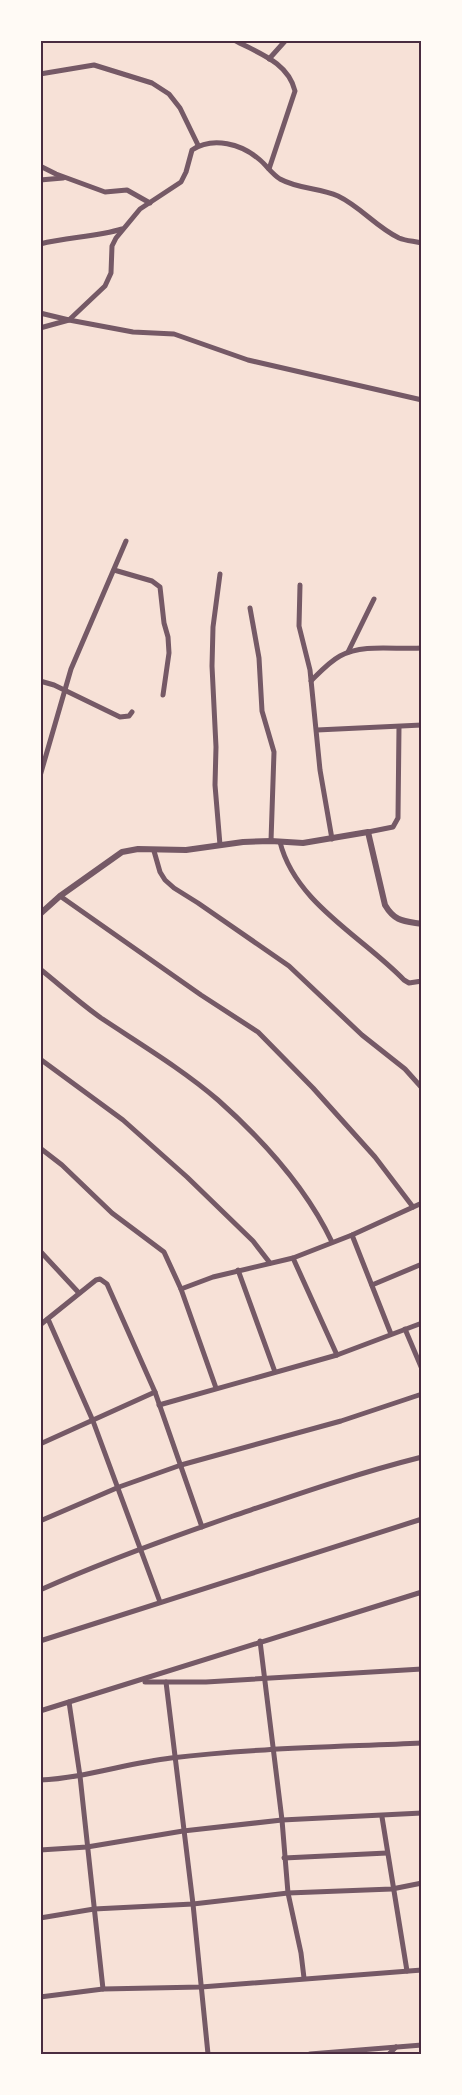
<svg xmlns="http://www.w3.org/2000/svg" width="462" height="2095" font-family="Barlow,sans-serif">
	<rect width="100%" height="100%" fill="#f7e1d7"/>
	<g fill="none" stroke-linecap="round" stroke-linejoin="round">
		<g stroke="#755966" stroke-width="5">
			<path d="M 234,40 C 258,53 288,62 295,91 L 269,169"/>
			<polyline points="269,59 286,40"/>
			<polyline points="40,74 94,65 152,83 169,94 180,108 198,145"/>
			<polyline points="40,166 56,174 105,192 127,190 150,203"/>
			<polyline points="40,180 63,178"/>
			<path d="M 40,244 C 67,237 96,237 122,229"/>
			<path d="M 40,313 L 69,320 L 105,286 L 111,273 L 112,246 L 116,238 L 140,209 L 181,182 L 186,172 L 192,150 C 213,136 242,144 260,160 C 267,166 272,174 280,179 C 298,189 320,188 338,196 C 361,207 376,227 399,238 C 406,241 414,241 422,243"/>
			<polyline points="40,328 69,320 133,332 174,334 248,360 422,400"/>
			<polyline points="114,570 152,581 160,587 164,623 168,637 169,653 163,695"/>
			<polyline points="300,585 299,626 310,670 320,770 332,839"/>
			<polyline points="250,608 259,658 262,711 274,752 271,841"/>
			<polyline points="348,652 374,599"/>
			<polyline points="40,681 54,685 120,717 129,716 132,712"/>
			<path d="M 311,681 C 320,672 329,662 340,656 C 364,643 396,650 422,648"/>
			<polyline points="317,730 422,725"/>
			<polyline points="40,776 71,669 126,541"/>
			<polyline points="368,832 393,827 398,818 399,727"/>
			<path d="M 280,842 C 295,903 363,937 404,980 L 409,983 L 422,981"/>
			<polyline points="220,845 215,785 216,747 212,666 213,627 220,574"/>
			<polyline points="154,851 160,872 165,880 174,888 198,903 289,966 362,1035 405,1069 422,1088"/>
			<polyline points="60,896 201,995 258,1032 313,1088 375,1157 413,1207"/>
			<path d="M 40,969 C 60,985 80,1003 101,1018 C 140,1044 182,1069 218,1100 C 263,1140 306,1187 332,1242"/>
			<polyline points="40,1059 123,1120 187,1177 253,1241 270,1263"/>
			<polyline points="40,1148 62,1165 112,1213 164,1252 181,1289 216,1388"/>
			<polyline points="352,1235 391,1334"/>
			<polyline points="40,1251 79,1293"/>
			<polyline points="293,1258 337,1355"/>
			<polyline points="238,1270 275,1372"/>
			<polyline points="372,1285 422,1264"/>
			<polyline points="181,1289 213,1277 293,1258 352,1235 422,1203"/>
			<polyline points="48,1319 93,1421 160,1602"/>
			<polyline points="40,1325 96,1280 100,1279 107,1284 155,1392 202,1527"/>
			<polyline points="405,1329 422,1369"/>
			<polyline points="159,1405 337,1355 422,1323"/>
			<polyline points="40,1444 155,1392"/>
			<polyline points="40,1521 119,1487 181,1465 341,1421 422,1394"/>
			<path d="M 40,1590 C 105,1561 166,1539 233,1516 C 295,1495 358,1473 422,1457"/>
			<polyline points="40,1641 422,1519"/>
			<polyline points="260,1641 282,1820 288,1893 301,1953 304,1978"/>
			<polyline points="145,1682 206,1682 422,1669"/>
			<polyline points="166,1682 193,1904 208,2054"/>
			<polyline points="69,1702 80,1776 103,1989"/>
			<polyline points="40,1711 422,1592"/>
			<path d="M 40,1780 C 85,1778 127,1763 171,1758 C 254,1748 338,1747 422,1743"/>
			<polyline points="382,1817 407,1971"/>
			<polyline points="40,1850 87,1847 183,1831 282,1820 422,1813"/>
			<polyline points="284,1858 387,1853"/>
			<polyline points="40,1918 94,1909 193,1904 288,1893 392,1889 422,1883"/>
			<polyline points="40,1997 103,1989 201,1987 422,1970"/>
			<polyline points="310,2054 422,2045"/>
			<polyline points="389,2054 396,2047"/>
		</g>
		<path stroke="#755966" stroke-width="6" d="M 40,914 L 60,896 L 122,852 L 138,849 L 186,850 L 243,842 L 271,841 L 303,843 L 368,832 L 385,905 C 395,922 404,921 422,924"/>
	</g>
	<rect width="462" height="2095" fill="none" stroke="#fffaf5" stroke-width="84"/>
	<rect x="42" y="42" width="378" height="2011" fill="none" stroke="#4a2c40" stroke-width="2"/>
</svg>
